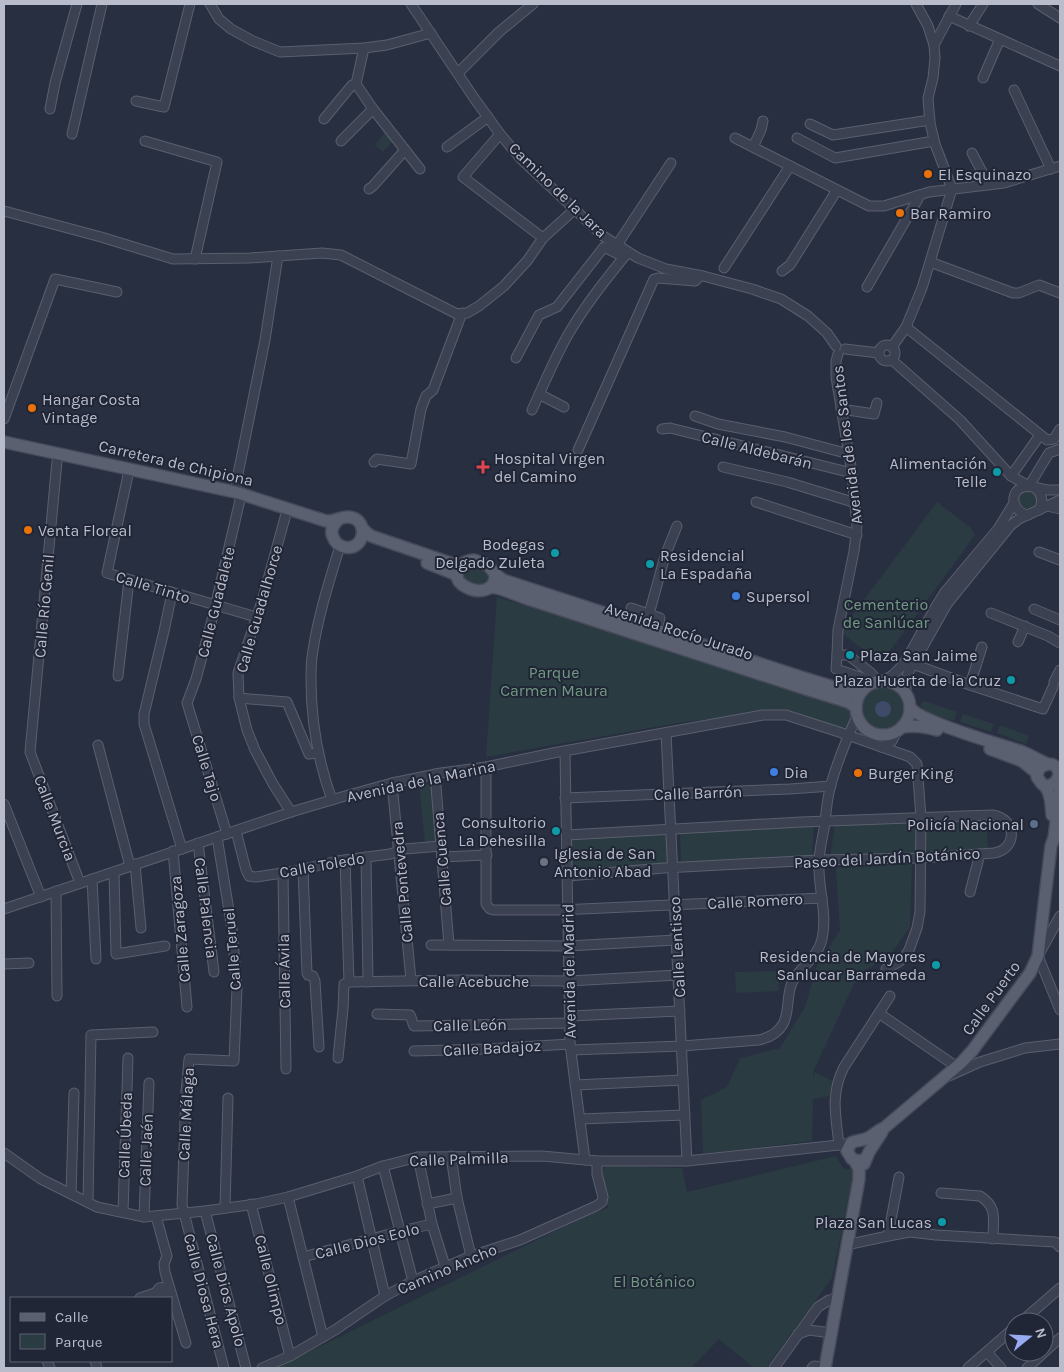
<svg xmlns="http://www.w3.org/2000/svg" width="1064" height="1372" font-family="Karla,sans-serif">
	<rect width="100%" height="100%" fill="#282f41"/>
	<g fill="#2a3b42" fill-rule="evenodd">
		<polygon points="387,130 393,141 383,152 375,145"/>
		<circle cx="1028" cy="500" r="9"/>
		<polygon points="937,502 971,528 975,535 881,663 843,634 843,628"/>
		<polygon points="472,564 490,572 489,582 481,587 466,581 463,578 462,571"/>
		<polygon points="497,597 691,655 844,706 849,710 851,719 846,727 840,729 792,711 778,710 764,712 678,723 486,757"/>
		<path d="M 878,686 C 896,685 912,699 903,717 C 887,756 832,705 878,686 ZM 880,701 C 886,701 888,702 890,708 L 889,714 L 883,716 L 878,715 L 875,709 L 876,704 Z"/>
		<polygon points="924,701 957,712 954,721 928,713 920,705"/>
		<polygon points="963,714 994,724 991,732 960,722"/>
		<polygon points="1000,725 1029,736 1026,744 997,733"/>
		<polygon points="433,782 438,843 425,843 419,785"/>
		<polygon points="986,818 988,851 927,854 925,821"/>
		<polygon points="916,821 916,853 830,857 835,825"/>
		<polygon points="814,825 812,857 681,864 680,834"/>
		<polygon points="671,831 673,868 568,876 567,835"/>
		<polygon points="912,864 910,927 890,955 858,975 813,1072 813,1083 814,1072 832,1081 830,1096 813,1099 812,1141 703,1154 701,1100 727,1087 740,1058 780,1048 805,1007 816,968 840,930 836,868"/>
		<polygon points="778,971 779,991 736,993 735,972"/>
		<polygon points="836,1156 843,1168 854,1170 832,1278 766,1368 754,1368 719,1339 691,1368 276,1368 590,1214 608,1208 602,1172 607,1166 682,1168 687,1192"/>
	</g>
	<circle fill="#3f4a69" cx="883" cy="709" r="8"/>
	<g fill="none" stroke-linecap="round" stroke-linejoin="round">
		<g stroke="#5a5f6e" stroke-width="11">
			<g id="minor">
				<polyline points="210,4 219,19 231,29 253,41 280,52 364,48 387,45 431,33"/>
				<polyline points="411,4 474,98 500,134 521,159 603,236 638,258 666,269 703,276 752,289 781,299 808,316 827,333 836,346"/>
				<polyline points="1038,4 1060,18"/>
				<polyline points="949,16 1060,66"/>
				<polyline points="969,26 983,4"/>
				<polyline points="934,45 956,4"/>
				<polyline points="364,48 356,84 373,109 420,169"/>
				<polyline points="458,73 499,32 533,4"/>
				<polyline points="983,78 1000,39"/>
				<polyline points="1014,90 1051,169"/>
				<polyline points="136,101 164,107 190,4"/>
				<polyline points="50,109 55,83 77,4"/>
				<polyline points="324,119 352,85 356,84"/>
				<polyline points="810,124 833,135 930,120"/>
				<polyline points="72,134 102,4"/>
				<polyline points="500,134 463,177 543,238"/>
				<polyline points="735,138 869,206 884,206 929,192 1004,183 1060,166"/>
				<polyline points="797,138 835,158 934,141"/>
				<polyline points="145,141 217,162 195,259"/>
				<polyline points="341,141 373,109"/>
				<polyline points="447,147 488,117"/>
				<polyline points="753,147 761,130 763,121"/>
				<polyline points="972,153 989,185"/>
				<polyline points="369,189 373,186 405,150"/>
				<polyline points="4,211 101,237 173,259 250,258 322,253 341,255 457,314 467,313 479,306 504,286 527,261 543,238 574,210"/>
				<polyline points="617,245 671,163"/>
				<polyline points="930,262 1013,293 1019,293 1039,285 1060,293"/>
				<polyline points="724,268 790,166"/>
				<polyline points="782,271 790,265 837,190"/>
				<polyline points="867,287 918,199 917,196"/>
				<polyline points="906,327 1047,440 1054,439 1060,429"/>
				<circle cx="887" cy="353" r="8"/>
				<polyline points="892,347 906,327 922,288 952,189 935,144 930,123 928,98 933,78 935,58 934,45 928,26 916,4"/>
				<polyline points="845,349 879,353"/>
				<polyline points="516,358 539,315 557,307 604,247 624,257"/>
				<polyline points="892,360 960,420 1011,476 1029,486"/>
				<polyline points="539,394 564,407"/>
				<polyline points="841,409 874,414 877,403"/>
				<path d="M 532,410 C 544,384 555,357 569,333 C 586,304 607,278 628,252"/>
				<polyline points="695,416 718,424 785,437 849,454"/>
				<polyline points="4,419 55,279 117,292"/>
				<polyline points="662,429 670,428 852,473"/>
				<polyline points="578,450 654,279 658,278 695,281 700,276"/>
				<polyline points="57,461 30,752 80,883"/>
				<polyline points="374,462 377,459 411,464 421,409 426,396 433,390 462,313"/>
				<polyline points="723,467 787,482 856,503"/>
				<polyline points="128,475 107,573 256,617"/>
				<polyline points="1011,476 1040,435"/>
				<polyline points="1029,486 1049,453 1060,449"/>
				<path d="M 1034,487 C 1042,493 1044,501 1039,510"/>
				<polyline points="235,492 238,474 265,340 278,256"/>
				<polyline points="756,502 857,535"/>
				<polyline points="1047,506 1060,509"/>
				<polyline points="286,514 262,601 238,673 239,698 247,730 255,750 273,784 291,812"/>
				<path d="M 1028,515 C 1012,512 1008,491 1024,487 C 1032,485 1041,489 1048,490 C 1052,490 1056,490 1060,490"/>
				<polyline points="1039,552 1060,560"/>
				<polyline points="172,593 164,631 144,714 144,724 182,849"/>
				<polyline points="631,608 660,618 657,630"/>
				<polyline points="1034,609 1060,620"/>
				<polyline points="991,613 1048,636 1060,643"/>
				<polyline points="649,614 665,556 677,526"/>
				<polyline points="1018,642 1025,626"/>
				<polyline points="837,655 838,630 854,551 857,526 852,473 836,377 836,361 838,354"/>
				<polyline points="913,664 970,685 1043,709 1053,687"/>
				<polyline points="118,676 129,580"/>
				<polyline points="883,681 893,675 901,667 908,657 935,608 945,592 998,529 1014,503"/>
				<polyline points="1054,682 1060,670"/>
				<polyline points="868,685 863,678 836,669 837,655 848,655 871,673 878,681"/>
				<polyline points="970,685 982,647"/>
				<polyline points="906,693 906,682 908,673 947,604 1011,525 1019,519 1060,500"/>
				<polyline points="239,698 287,702 309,754 318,753"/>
				<polyline points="666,733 687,1161"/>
				<polyline points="98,745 130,866"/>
				<polyline points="881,747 892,741 897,731"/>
				<polyline points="565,751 570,1044 585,1160"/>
				<polyline points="486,767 486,904 490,909 494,910 560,910 822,898"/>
				<polyline points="435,774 449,945"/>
				<polyline points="392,783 411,980"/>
				<polyline points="565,798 790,789 831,786"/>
				<path d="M 332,800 C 318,761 311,721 311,680 C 311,672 311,665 312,657 C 317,619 329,582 340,546"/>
				<polyline points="4,804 41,897"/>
				<polyline points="236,831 246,870 249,876 256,877 295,871 337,861 390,854 405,849 441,846"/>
				<polyline points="227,834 187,703 196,679 211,624 240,500"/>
				<path d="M 567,835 L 801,822 L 992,815 C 1017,818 1018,849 994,853 L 920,858 L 819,860 L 664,868 L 568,876"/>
				<polyline points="217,837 232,929 237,988 234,1061 189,1059 186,1092 182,1205 224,1368"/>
				<polyline points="198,843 214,972"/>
				<polyline points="173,851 187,1007"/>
				<polyline points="366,857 368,982"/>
				<polyline points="442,857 487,855"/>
				<polyline points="345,860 349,982"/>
				<polyline points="135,864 141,928"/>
				<polyline points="303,869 307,973 308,975 313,976 315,981 319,1047"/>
				<polyline points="114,872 116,954 165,946"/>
				<polyline points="283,873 286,1069"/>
				<polyline points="92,879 96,959"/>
				<polyline points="56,891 57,996"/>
				<polyline points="970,892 980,854"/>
				<polyline points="4,909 291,812 345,796 392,783 441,773 486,767 553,753 763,715 786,715 842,733 910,757 917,764 921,818 920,912 917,928 909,950 904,958 897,963 886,969"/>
				<polyline points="1060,916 1038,956 1060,1010"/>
				<polyline points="431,945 568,946 676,940"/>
				<polyline points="4,964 29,963"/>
				<polyline points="377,1014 410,1015 411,1017 413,1024 414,1026 570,1023"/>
				<polyline points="880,1014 957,1067"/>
				<polyline points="570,1016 680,1011"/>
				<path d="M 571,1050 L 682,1046 L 759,1040 C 768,1038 778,1033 783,1024 C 790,1012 786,996 792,983 C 799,967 818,958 822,939 C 828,913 817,885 819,859 C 820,849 822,839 824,829 C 826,814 827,798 831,784 C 838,760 847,738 857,716"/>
				<polyline points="414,1051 486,1049 570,1044"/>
				<polyline points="338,1058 343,1009 344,984 349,982 455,980 569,981 678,975"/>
				<polyline points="949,1076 980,1062 1025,1048 1060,1044"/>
				<polyline points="575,1085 683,1080"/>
				<polyline points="580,1119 685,1115"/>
				<path d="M 839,1145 C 836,1117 830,1094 844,1067 L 890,996"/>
				<polyline points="4,1153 41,1179 97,1207 144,1217 205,1211 256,1204 288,1197 357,1176 383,1166 418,1157 542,1156 597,1161 687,1161 839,1145 851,1143"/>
				<polyline points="451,1156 457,1198 471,1256"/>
				<polyline points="418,1157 432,1224 445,1266"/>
				<polyline points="383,1166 413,1281"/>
				<polyline points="357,1176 385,1296"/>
				<path d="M 941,1193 L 980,1196 C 998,1207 993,1220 993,1239"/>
				<polyline points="71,1194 74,1093"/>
				<polyline points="288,1197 323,1337"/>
				<polyline points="88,1202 91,1035 153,1032"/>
				<polyline points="251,1204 290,1356"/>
				<polyline points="427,1204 457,1198"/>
				<polyline points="225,1208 228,1098"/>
				<polyline points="205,1211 246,1368"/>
				<polyline points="123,1212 128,1058"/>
				<polyline points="156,1216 167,1256 164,1264 165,1272 186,1343"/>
				<polyline points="144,1217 149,1083"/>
				<polyline points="888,1236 899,1177"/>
				<polyline points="846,1245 888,1236 910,1232 936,1235 1055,1242 1060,1247"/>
				<polyline points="303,1257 401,1231 432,1224"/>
				<circle cx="161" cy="1291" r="3.5"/>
				<polyline points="140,1298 158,1292"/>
				<polyline points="1021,1322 1060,1288"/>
				<polyline points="798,1334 809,1330 831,1333"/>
				<polyline points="987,1352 1001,1368"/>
				<polyline points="47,1361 50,1368"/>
				<polyline points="95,1361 97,1368"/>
				<polyline points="262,1368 290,1356 335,1330 385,1296 413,1281 471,1256 520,1240 596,1206 602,1202 603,1197 597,1174 597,1161"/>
				<polyline points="774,1368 818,1307 829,1300 838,1298"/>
				<polyline points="812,1368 814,1366 826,1368"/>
				<polyline points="968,1368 1014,1328"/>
				<polyline points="1027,1368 1060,1338"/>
			</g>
		</g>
		<g stroke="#464a5a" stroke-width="14">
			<g id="major">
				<path d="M 4,442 L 235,492 L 326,521 C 335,522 341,516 349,517 C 370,519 365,552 344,547 C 339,546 335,542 333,537 C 330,531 333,525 338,520"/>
				<polyline points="362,528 367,533 371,536 459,566"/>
				<path d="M 474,560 L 488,565 L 495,574 C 496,591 479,594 466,587 C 450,579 456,561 474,560 Z"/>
				<polyline points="427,563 457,575"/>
				<polyline points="495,574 503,580 804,678 850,692 863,689"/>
				<polyline points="491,587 501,589 525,598 806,689 848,702 856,707"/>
				<circle cx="883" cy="708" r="27"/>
				<path d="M 910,707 C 919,722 1003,745 1023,752 C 1031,755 1039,761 1048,764 C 1052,765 1051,763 1055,766 C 1058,768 1059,772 1059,776 L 1055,783 L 1048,786 L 1042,784 L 1037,777 L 1039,768 L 1047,764"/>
				<path d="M 902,727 C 915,725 924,726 937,730"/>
				<polyline points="990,749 1022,761 1037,773"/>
				<path d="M 1045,786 C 1051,794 1051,804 1052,815"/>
				<path d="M 866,1158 L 861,1161 L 852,1159 L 847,1151 L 851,1143 C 856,1140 862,1141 868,1138 C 874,1135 878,1130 884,1128 L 962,1062 L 972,1051 L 1030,973 L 1038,956 L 1051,846 L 1054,838 L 1060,788"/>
				<polyline points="864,1164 869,1152 882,1132"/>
				<polyline points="825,1368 859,1179 859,1169 855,1161"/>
			</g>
		</g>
		<use href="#minor" stroke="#3c4151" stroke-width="9"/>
		<use href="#major" stroke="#5b6070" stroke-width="11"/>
	</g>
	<g fill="#e8710a" stroke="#212636" stroke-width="2">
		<circle cx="928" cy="174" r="5"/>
		<circle cx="900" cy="213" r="5"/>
		<circle cx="32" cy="408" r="5"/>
		<circle cx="28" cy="530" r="5"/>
		<circle cx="858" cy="773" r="5"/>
	</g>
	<path fill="#e0444e" stroke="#212636" stroke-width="2" d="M480.5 459.5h5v5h5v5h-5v5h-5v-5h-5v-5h5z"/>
	<g fill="#0f9aa8" stroke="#212636" stroke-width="2">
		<circle cx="997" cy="472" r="5"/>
		<circle cx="555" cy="553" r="5"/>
		<circle cx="650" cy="564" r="5"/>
		<circle cx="850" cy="655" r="5"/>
		<circle cx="1011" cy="680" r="5"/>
		<circle cx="556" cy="831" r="5"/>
		<circle cx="936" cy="965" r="5"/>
		<circle cx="942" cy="1222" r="5"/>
	</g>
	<g fill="#3f7fe0" stroke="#212636" stroke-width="2">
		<circle cx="736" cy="596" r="5"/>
		<circle cx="774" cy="772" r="5"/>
	</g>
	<circle fill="#5c6f8a" stroke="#212636" stroke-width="2" cx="1034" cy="824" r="5"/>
	<circle fill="#6b7280" stroke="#212636" stroke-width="2" cx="544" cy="862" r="5"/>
	<g text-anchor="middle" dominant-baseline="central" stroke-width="4" stroke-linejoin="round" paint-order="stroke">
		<g font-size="16" fill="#b9bdcb" stroke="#212636" text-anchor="start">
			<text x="938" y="174">El Esquinazo</text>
			<text x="910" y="213">Bar Ramiro</text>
			<text x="42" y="399">Hangar Costa<tspan x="42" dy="18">Vintage</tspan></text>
			<text x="494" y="458">Hospital Virgen<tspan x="494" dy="18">del Camino</tspan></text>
			<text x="987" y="463" text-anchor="end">Alimentación<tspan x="987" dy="18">Telle</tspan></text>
			<text x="38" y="530">Venta Floreal</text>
			<text x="545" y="544" text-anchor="end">Bodegas<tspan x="545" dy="18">Delgado Zuleta</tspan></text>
			<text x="660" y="555">Residencial<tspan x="660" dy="18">La Espadaña</tspan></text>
			<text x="746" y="596">Supersol</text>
			<text x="860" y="655">Plaza San Jaime</text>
			<text x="1001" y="680" text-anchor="end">Plaza Huerta de la Cruz</text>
			<text x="784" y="772">Dia</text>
			<text x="868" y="773">Burger King</text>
			<text x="546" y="822" text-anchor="end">Consultorio<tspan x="546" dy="18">La Dehesilla</tspan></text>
			<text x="1024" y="824" text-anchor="end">Policía Nacional</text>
			<text x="554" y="853">Iglesia de San<tspan x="554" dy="18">Antonio Abad</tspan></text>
			<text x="926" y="956" text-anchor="end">Residencia de Mayores<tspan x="926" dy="18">Sanlucar Barrameda</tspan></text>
			<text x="932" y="1222" text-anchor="end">Plaza San Lucas</text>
		</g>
		<g font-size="16" fill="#b9bdcb" stroke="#212636">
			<text transform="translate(558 190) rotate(44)">Camino de la Jara</text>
			<text transform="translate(847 445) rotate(-97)">Avenida de los Santos</text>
			<text transform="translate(757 450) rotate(14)">Calle Aldebarán</text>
			<text transform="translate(176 463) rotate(13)">Carretera de Chipiona</text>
			<text transform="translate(153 587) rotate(17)">Calle Tinto</text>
			<text transform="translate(216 602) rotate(-76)">Calle Guadalete</text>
			<text transform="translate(44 606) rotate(-85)">Calle Río Genil</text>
			<text transform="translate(259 609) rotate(-74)">Calle Guadalhorce</text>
			<text transform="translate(679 631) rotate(18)">Avenida Rocío Jurado</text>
			<text transform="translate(207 768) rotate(73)">Calle Tajo</text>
			<text transform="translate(421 781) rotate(-12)">Avenida de la Marina</text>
			<text transform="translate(698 793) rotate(-2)">Calle Barrón</text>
			<text transform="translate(55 818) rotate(69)">Calle Murcia</text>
			<text transform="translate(887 858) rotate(-3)">Paseo del Jardín Botánico</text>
			<text transform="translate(442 859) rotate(-95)">Calle Cuenca</text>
			<text transform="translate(322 865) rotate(-10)">Calle Toledo</text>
			<text transform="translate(402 882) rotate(-95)">Calle Pontevedra</text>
			<text transform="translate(755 901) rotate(-3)">Calle Romero</text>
			<text transform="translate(206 908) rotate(83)">Calle Palencia</text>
			<text transform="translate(180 929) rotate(-95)">Calle Zaragoza</text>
			<text transform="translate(677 947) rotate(-93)">Calle Lentisco</text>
			<text transform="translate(232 949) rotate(-95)">Calle Teruel</text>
			<text transform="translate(284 971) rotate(-91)">Calle Ávila</text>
			<text transform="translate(569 971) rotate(-91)">Avenida de Madrid</text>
			<text x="474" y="981">Calle Acebuche</text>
			<text transform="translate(991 998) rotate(-54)">Calle Puerto</text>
			<text transform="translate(470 1025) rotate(-1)">Calle León</text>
			<text transform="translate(492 1048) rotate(-3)">Calle Badajoz</text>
			<text transform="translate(186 1114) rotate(-87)">Calle Málaga</text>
			<text transform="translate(125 1135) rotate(-88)">Calle Úbeda</text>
			<text transform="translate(146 1150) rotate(-88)">Calle Jaén</text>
			<text transform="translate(459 1159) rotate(-2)">Calle Palmilla</text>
			<text transform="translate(367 1241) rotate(-14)">Calle Dios Eolo</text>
			<text transform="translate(447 1269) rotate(-23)">Camino Ancho</text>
			<text transform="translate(271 1280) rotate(76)">Calle Olimpo</text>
			<text transform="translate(226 1290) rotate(75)">Calle Dios Apolo</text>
			<text transform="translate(204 1291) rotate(75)">Calle Diosa Hera</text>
		</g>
		<g font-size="16" fill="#729a82" stroke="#212636">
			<text x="886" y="604">Cementerio<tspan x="886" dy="18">de Sanlúcar</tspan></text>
			<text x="554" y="672">Parque<tspan x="554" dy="18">Carmen Maura</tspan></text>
			<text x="654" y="1281">El Botánico</text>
		</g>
	</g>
	<rect width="1064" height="1372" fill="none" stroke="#b9bdcb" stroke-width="10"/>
	<rect x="10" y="1297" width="162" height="65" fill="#212636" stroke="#5e6272"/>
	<rect x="20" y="1313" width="25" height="8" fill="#5b6070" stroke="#5e6272"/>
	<text x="55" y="1322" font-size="15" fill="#b9bdcb">Calle</text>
	<rect x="20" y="1334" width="25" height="15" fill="#2a3b42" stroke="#5e6272"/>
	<text x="55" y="1347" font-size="15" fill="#b9bdcb">Parque</text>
	<g transform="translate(1029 1337) rotate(72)"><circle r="24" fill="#212636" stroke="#5e6272"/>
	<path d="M0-4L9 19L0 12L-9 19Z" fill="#97abf2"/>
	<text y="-8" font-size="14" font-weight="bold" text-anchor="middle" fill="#b9bdcb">N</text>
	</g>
</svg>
